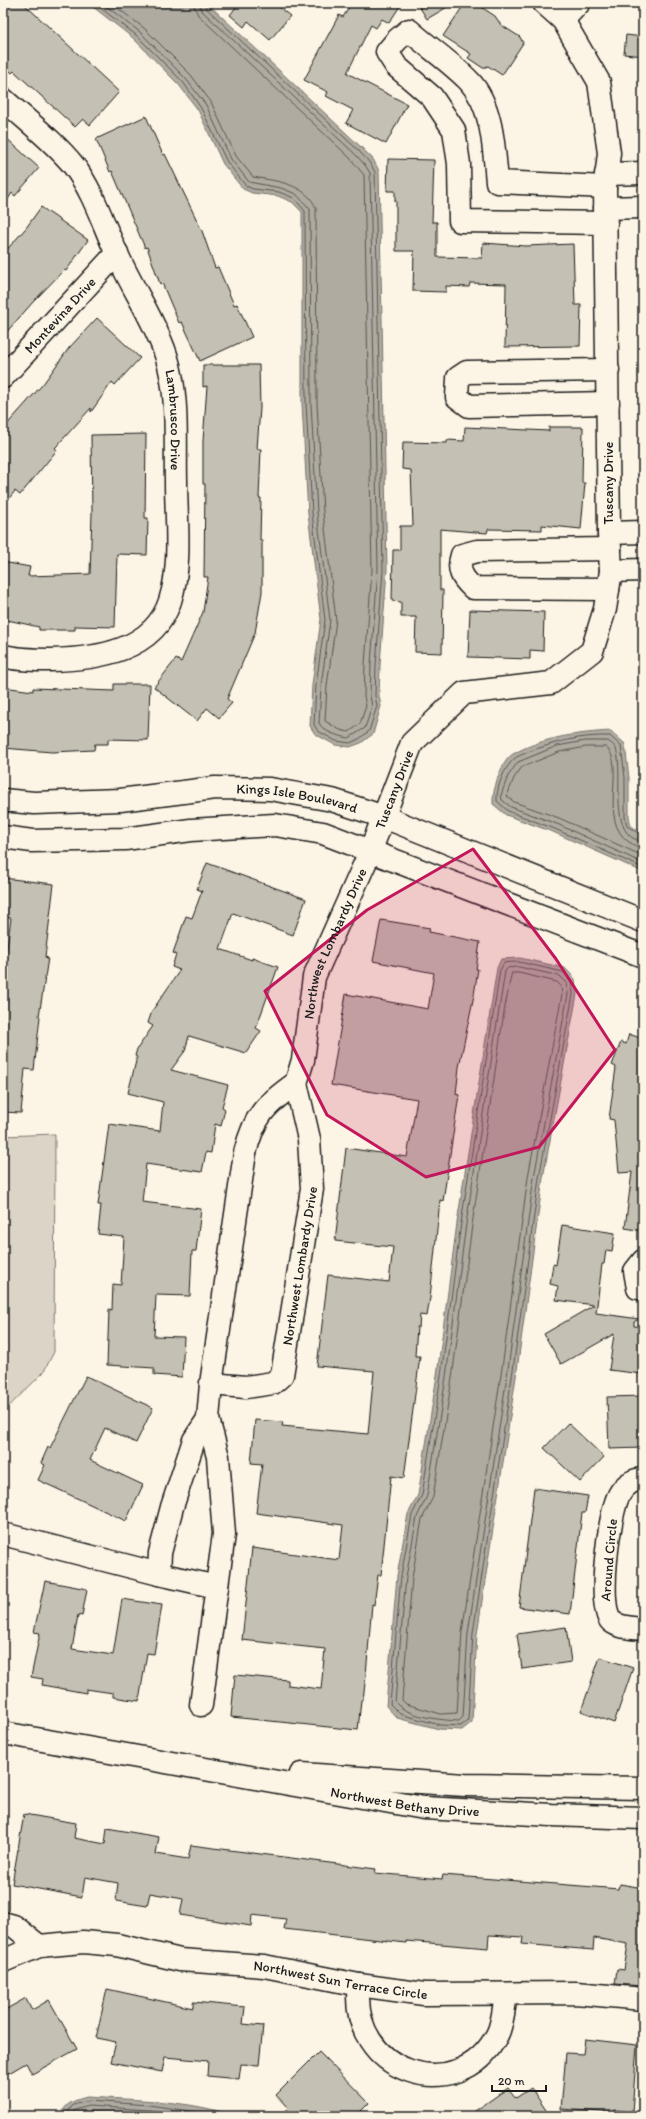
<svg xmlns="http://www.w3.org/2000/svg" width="646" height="2119" font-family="Itim,sans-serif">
	<rect width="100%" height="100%" fill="#fcf5e5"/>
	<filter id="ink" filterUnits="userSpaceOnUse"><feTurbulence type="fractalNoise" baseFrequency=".025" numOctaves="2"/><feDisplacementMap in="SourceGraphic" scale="8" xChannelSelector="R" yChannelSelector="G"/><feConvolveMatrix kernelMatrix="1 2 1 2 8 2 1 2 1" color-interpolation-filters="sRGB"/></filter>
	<g filter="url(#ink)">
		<polygon fill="#dbd5c8" stroke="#7c7872" points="55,1134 54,1352 43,1373 3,1412 3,1136"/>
		<g fill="#b0aba1" stroke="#75726c">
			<polygon points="88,3 207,3 361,147 373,159 379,171 387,570 380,665 379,696 381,706 373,734 361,743 350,747 335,745 315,734 310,726 312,685 321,619 308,514 302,404 302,212 292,202 278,196 252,193 243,189 223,164 198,110 179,85 133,38"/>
			<path d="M 611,731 L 625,744 L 629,778 L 629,817 L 631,826 L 643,833 L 643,872 L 553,832 L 506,815 L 493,804 C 492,791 501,761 513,754 C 543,737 578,733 611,731 Z"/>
			<polygon points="520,958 565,968 575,979 577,994 543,1178 517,1370 477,1634 472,1722 462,1730 439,1729 397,1718 386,1706 397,1576 408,1514 418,1495 437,1375 457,1223 497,968 501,959"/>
			<path d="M 87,2097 C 136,2100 188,2100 235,2116 L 62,2116 C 63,2103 76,2100 87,2097 Z"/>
		</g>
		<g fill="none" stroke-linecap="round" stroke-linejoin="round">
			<g stroke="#575551" stroke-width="1">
				<polyline points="94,3 136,35 183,82 201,108 227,162 246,186 253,189 279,192 294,198 305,211 306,404 312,513 325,620 316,685 314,725 318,731 336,741 350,743 359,739 369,731 377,706 375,696 376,665 383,570 375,172 369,162 358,150 206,8 204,3"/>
				<path d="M 102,3 L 140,32 L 186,79 L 206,105 L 231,159 L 249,182 L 281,188 L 296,194 L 310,209 L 311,404 L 317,513 L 330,620 L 321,686 L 319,723 C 324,733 339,736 349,738 L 365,728 L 372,706 L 370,696 L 371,664 L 378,569 L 370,173 L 365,165 L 355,154 L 202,11 L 199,3"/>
				<path d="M 111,3 L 144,28 L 191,75 L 211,102 L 236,156 L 253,177 C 257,178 261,178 265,179 C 285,182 308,188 316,208 L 317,404 L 323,512 L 336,620 L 327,686 L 325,721 L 340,730 L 349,732 L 360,724 L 366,706 L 364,696 L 365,664 L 372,570 L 364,175 L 350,158 L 198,15 L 193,3"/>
				<path d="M 643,836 L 627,826 L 625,817 L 625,778 L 621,746 L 610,736 C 581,735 555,742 528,752 C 524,754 517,756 514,759 C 504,768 496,788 497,801 L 508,811 L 555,829 L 643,868"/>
				<path d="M 643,841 C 606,839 625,773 616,749 C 615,746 611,743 608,741 L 585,741 L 557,746 L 518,762 L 508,776 L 501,795 L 502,800 L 511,807 L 557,824 L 643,863"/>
				<path d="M 643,848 C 637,847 634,845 629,842 C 597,820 627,765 606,747 L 586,747 L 559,752 L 522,767 L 514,778 L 507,796 L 514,802 L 559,818 L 643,856"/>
				<polygon points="519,962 563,972 571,981 573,994 539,1178 513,1370 473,1633 468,1720 461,1726 440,1725 400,1714 390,1704 401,1576 412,1515 422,1495 441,1376 461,1223 500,970 504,963"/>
				<path d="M 519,967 L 560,976 L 567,983 L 568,994 L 534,1177 L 508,1369 L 468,1633 L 463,1717 L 459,1721 C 441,1720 407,1717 395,1702 L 406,1577 L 417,1517 L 427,1496 L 446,1377 L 466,1224 L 505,971 L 508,968 Z"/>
				<polygon points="512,973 519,973 557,982 561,986 562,994 528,1177 502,1368 462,1632 457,1713 441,1714 406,1704 402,1700 412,1578 422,1519 433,1497 452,1378 472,1225 504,1012"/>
				<polyline points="65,2116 73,2105 88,2101 149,2105 223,2116"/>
				<polyline points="71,2116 75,2110 88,2106 149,2110 197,2116"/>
				<polyline points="78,2116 89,2112 150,2116"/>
			</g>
		</g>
		<g fill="#c4c0b3" stroke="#1c1c1c">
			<polygon points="3,3 23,3 119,92 90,125 83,119 75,127 14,71 12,73 3,65"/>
			<polygon points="239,3 274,3 290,16 270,40 248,21 244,27 230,15"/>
			<polygon points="352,3 402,3 389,23 382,19 376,28 371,25 347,73 407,104 386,144 346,123 353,110 326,96 328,92 304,80 339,15 343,17"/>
			<polygon points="417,3 454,3 427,19"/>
			<polygon points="465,3 475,3 495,16 501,25 520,37 523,43 502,75 488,66 483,68 468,58 471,54 443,36"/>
			<polygon points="626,35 643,37 643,56 624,54"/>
			<polygon points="146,116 163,155 165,154 202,231 215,268 218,267 234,305 237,304 252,337 200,361 182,322 179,323 162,283 160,284 147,247 145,248 112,171 110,172 96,139"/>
			<polygon points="3,135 39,168 15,196 12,193 3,207"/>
			<polygon points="388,159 434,160 432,222 437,222 437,257 482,258 483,243 526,246 573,244 575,305 581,305 580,346 505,347 506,284 470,283 469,287 446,286 446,292 413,291 414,251 396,251 396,201 395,201 395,191 387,191"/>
			<polygon points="41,207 88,240 66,271 64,270 33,302 3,336 3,254 26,228"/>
			<polygon points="97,318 140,358 115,385 112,382 91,412 91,408 55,448 57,450 20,495 15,491 3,506 3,429 43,384 69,348"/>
			<polygon points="203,365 259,365 260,408 257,449 261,449 259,498 261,498 260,540 262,540 262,592 255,633 227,699 232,703 219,718 207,708 197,721 154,687 176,659 181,662 203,612 208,577 204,577 205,484 203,484 203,441 207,386 203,387"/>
			<polygon points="465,427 549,431 549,427 583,427 582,483 585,483 581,529 542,525 542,530 488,529 487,533 440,529 440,590 443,590 442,653 415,652 416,617 401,617 401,602 392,601 393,550 400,550 400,526 413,526 411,470 402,469 403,442 447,443 447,440 464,441"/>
			<polygon points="146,434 145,518 148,518 147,555 117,554 115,627 75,626 75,630 39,630 39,627 3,619 3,562 30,567 28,576 90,574 92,513 91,435"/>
			<polygon points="470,610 544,612 543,651 530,650 530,659 468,657"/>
			<polygon points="114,684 150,684 148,740 108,739 108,744 95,744 94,750 52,752 3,748 3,687 33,691 33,688 114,691"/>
			<polygon points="207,863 306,899 293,935 233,913 220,949 252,960 252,958 278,967 256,1028 261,1031 246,1053 189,1036 185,1051 171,1070 228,1085 222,1107 225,1109 221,1126 215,1124 211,1153 206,1152 202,1172 146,1164 142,1202 201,1209 196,1251 192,1251 190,1296 156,1295 154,1336 184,1337 182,1377 154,1375 154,1368 107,1365 109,1309 112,1310 113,1284 121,1285 124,1237 98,1234 101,1205 98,1205 109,1124 160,1131 163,1102 128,1093 137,1057 135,1056 137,1049 153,1026 148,1023 152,1011 180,970 172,967 176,954 173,953 186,916 192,918 202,891 197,889"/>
			<polygon points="3,878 54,884 45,957 48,958 39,1016 40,1017 34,1070 25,1069 21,1113 3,1112 3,977 11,918 3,917"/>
			<polygon points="381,920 430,928 429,932 480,942 476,969 478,969 474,995 459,1067 456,1094 459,1095 443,1201 440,1200 430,1298 427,1316 420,1315 419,1327 417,1327 415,1356 420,1356 404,1478 391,1476 381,1575 378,1575 374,1605 372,1604 366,1675 363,1700 361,1700 358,1730 231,1717 235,1675 288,1680 288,1685 321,1689 325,1649 242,1640 252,1548 339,1560 343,1525 256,1513 262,1464 251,1463 255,1420 283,1422 282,1426 368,1434 374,1371 317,1366 328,1275 389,1282 393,1247 335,1241 346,1148 407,1157 417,1099 331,1085 346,994 428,1009 434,973 373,961"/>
			<polygon points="629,1034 643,1039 643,1231 625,1228 632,1172 619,1173 614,1120 609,1119 616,1067 612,1065 621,1042 626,1044"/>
			<polygon points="562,1225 615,1233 612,1251 606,1250 604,1264 602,1264 596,1313 639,1319 634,1322 634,1326 643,1327 642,1374 609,1370 614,1334 561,1364 544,1334 594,1305 556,1300 558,1286 550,1284 553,1264 556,1265"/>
			<polygon points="86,1376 153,1408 136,1443 105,1428 90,1460 143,1485 126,1521 38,1480 45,1465 41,1463 48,1447 50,1448"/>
			<polygon points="643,1396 643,1448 609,1449 607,1397"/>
			<polygon points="568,1423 604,1457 580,1482 544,1448"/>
			<polygon points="534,1488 588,1496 585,1513 582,1513 570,1614 519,1607"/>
			<polygon points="45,1581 87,1589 82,1616 78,1615 72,1649 113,1655 122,1599 162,1605 154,1654 147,1653 139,1701 113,1697 113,1693 86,1689 86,1693 42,1685 43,1679 31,1677 40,1633 34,1632"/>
			<polygon points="566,1627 571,1662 522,1669 517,1634"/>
			<polygon points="600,1657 633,1668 614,1723 581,1711"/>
			<polygon points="24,1814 76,1823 74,1838 105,1844 107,1828 159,1837 156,1854 188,1859 191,1845 376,1869 375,1873 442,1879 443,1875 619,1889 620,1884 643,1888 643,1986 615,1984 617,1969 624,1970 628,1944 594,1938 593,1950 522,1944 523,1937 489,1935 488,1948 406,1941 406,1943 284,1929 286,1919 252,1915 251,1926 180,1915 183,1899 150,1893 147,1906 116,1901 118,1883 85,1877 82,1897 12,1884"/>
			<polygon points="107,1989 193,2008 193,2002 245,2007 243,2024 263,2026 259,2065 241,2064 239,2079 207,2076 208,2061 165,2057 162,2072 111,2062 116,2042 96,2038"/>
			<polygon points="26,1998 32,2010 49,2000 77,2049 32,2074 26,2063 9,2073 3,2063 3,2011"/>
			<polygon points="585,2039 637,2045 632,2112 615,2110 615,2113 561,2109 566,2053 583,2054"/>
			<polygon points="319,2052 369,2103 356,2116 279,2116 288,2108 276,2095"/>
			<polygon points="508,2088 516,2098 531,2088 550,2116 468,2116"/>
		</g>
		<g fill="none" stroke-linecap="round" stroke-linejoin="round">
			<g stroke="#1c1c1c" stroke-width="25">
				<g id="minor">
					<polyline points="563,20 579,3"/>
					<path id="s1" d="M 3,99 C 27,121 54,141 74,166 C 94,193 103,224 117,254 C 132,288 154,319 166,355 C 179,395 175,440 176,481 C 176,520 182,564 170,601 C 154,651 97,659 51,660 C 35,660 19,660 3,656"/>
					<polyline points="606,174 643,173"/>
					<path d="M 605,187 L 497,182 C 494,150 493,107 470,82 C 452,63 428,47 409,30 L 397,40 L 387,52 L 396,66 L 432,97 L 454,130 L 459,164 L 460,221 L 606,223"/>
					<polyline points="605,208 643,207"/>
					<polyline points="608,370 467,372 458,378 457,397 469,406 608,403"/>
					<path id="s2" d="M 3,377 L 117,253"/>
					<polyline points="609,533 643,532"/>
					<polyline points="611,571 643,570"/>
					<path d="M 608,589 L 473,588 C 462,578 457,570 462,555 L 477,551 L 610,549"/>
					<path id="s3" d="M 3,800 L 34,803 L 120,800 L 215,788 L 270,789 L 332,800 L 384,817 L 643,921"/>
					<polyline points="3,837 32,841 125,839 191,830 275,825 323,833 643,956"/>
					<polyline points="643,1261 635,1271 638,1288 643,1289"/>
					<path id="s4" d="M 211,1384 L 246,1387 L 273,1383 L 282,1375 L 312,1189 L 309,1139 L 296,1083"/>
					<path d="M 643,1479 C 633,1479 624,1486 619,1495 C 609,1512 597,1607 611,1621 C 619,1628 633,1628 643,1629"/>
					<polyline points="3,1534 159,1574 217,1587"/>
					<path id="s5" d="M 159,1574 L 160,1553 L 172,1507 L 194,1440 L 208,1419 L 211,1384 L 245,1153 C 254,1116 265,1105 296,1083 L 303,1060 L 314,977 L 370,852 L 412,743 L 464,693 L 551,683 L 592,651 L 605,609 L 611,571 L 609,533 L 605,187 L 609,153 L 599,82 L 563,20 L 544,3"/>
					<polyline points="201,1705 224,1534 218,1457 208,1419"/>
					<path id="s6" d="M 3,1733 L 424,1808 L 551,1815 L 643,1818"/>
					<polyline points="301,1774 465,1785 643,1788"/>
					<polyline points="3,1923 14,1926 39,1946"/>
					<path id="s7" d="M 3,1961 L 39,1946 L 83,1942 L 117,1945 L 180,1960 L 264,1966 L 359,1985 L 424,1994 L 576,1993 L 643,1999"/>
					<path d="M 359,1985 C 347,2073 459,2109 497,2035 C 503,2024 504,2006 506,1994"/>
				</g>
			</g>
			<use href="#minor" stroke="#fcf5e5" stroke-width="22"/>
		</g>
	</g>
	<path fill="#c2185b" fill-opacity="0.2" stroke="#c2185b" stroke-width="3" stroke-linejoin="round" d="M 473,849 L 556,959 L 615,1050 L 539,1147 L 426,1177 L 327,1115 L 265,991 L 367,910 Z"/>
	<g text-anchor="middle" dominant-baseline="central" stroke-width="3" stroke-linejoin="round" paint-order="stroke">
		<g font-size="14" fill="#1c1c1c" stroke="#fcf5e5">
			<text stroke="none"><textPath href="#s2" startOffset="84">Montevina Drive</textPath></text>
			<text stroke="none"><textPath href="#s1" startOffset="374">Lambrusco Drive</textPath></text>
			<text transform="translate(608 483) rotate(-90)">Tuscany Drive</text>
			<text stroke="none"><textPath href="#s5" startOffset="834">Tuscany Drive</textPath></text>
			<text stroke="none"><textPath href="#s3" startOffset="296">Kings Isle Boulevard</textPath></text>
			<text stroke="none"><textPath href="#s5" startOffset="668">Northwest Lombardy Drive</textPath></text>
			<text stroke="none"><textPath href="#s4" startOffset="185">Northwest Lombardy Drive</textPath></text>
			<text transform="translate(609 1560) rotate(-85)">Around Circle</text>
			<text stroke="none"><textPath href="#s6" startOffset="408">Northwest Bethany Drive</textPath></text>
			<text stroke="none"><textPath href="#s7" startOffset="344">Northwest Sun Terrace Circle</textPath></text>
		</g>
	</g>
	<rect width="646" height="2119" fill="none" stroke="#fcf5e5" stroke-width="16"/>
	<rect x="8" y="8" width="630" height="2103" fill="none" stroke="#1c1c1c" stroke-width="1.5" filter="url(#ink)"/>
	<path d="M492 2085v6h54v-6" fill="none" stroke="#1c1c1c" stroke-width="2"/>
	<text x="498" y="2085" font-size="12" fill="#1c1c1c" stroke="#fcf5e5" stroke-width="3" paint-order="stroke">20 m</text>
</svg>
